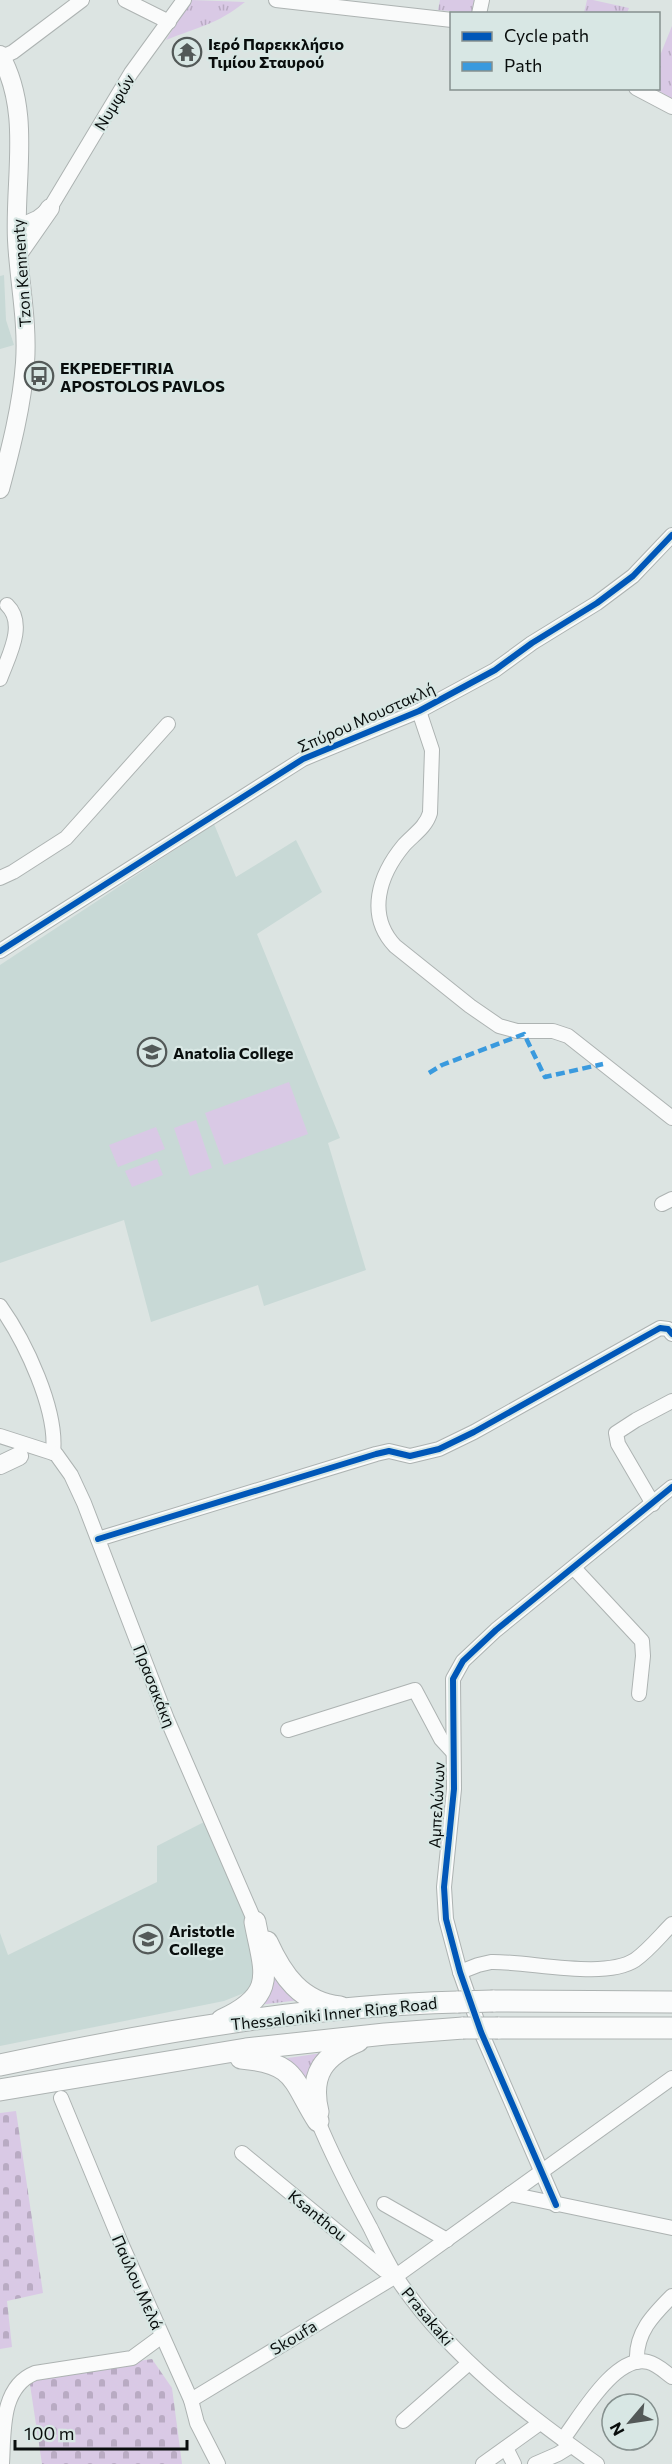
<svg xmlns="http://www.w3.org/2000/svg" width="672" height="2464" font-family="Commissioner,sans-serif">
	<defs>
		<pattern id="grass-tufts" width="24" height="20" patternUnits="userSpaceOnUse" patternTransform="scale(1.5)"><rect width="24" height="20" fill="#d9c9e5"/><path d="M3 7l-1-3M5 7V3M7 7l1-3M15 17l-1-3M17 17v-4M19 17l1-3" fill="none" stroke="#b9abc3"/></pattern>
		<pattern id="cemetery-stones" width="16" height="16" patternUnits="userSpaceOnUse" patternTransform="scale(1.5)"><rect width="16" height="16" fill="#d9c9e5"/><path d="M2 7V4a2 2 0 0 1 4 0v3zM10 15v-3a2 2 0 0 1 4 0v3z" fill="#b9abc3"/></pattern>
	</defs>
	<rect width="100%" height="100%" fill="#dce4e2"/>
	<g fill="#c8d9d6">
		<polygon points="4,275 6,320 14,345 0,349 0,276"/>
		<polygon points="214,824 236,877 296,840 322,892 257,934 340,1138 328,1143 366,1270 264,1306 258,1285 151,1322 124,1220 0,1263 0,965"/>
		<polygon points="204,1822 250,1928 258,1970 249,1991 224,2001 0,2046 0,1933 8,1955 157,1882 157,1846"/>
	</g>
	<g fill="url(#grass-tufts)">
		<path d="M 191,0 L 245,2 C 216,25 198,27 166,40 Z"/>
		<polygon points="440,0 476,0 474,13 438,10"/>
		<polygon points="587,0 593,0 629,8 627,13 584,13"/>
		<polygon points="672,26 672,99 656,89 658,88 659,58"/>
		<polygon points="271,1969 300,2000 258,2005"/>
		<polygon points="322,2053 309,2089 281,2059"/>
	</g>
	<g fill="url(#cemetery-stones)">
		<polygon points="16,2111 43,2293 7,2301 12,2347 0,2349 0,2113"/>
		<polygon points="152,2359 172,2388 182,2464 42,2464 29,2378"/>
	</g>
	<g fill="#d9c9e5">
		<polygon points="289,1082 308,1134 224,1165 205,1113"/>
		<polygon points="196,1120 212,1168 190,1176 174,1128"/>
		<polygon points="156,1127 165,1149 118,1167 109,1145"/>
		<polygon points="157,1159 163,1175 132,1187 125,1171"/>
	</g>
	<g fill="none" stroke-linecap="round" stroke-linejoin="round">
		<g stroke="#adb3b2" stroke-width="16">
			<g id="minor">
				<polyline points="125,0 169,22"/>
				<polyline points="276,0 452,20"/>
				<polyline points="479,14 482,0"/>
				<polyline points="0,58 13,52 82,0"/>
				<polyline points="636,88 672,107"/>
				<polyline points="17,227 37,218 50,208 131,73 184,0"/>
				<path d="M 0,679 C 8,657 27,624 7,605"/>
				<path d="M 419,711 L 432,750 L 430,813 C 426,827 413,835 404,845 C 379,875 366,915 395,946 L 470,1006 L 499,1026 L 517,1031 L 553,1031 L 568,1036 L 672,1118"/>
				<polyline points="0,878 13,872 66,838 168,724"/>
				<polyline points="0,951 303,759 419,711 495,670 532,643 597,603 633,576 672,535"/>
				<polyline points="662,1204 672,1199"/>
				<path d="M 0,1306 C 25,1341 58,1410 53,1453"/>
				<polyline points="0,1436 56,1454 71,1475 84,1503 167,1719 255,1922"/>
				<polyline points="653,1504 618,1444 616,1433 636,1420 672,1401"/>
				<polyline points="98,1539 376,1454 389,1451 410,1456 439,1449 474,1432 660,1328 668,1329 672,1334"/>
				<polyline points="574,1568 642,1641 643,1656 639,1694"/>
				<polyline points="288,1730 415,1690 441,1739 453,1752"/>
				<path d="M 460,1972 L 478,1965 L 491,1962 C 529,1961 604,1980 635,1960 C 649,1950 660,1936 672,1924"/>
				<polyline points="61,2098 121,2243 191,2400 197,2423 218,2464"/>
				<path d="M 318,2121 C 333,2158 351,2192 370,2227 C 380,2247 390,2269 403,2287 C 454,2359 525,2413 597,2464"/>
				<polyline points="242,2153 384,2270 394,2275"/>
				<polyline points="510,2194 672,2228"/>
				<polyline points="384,2204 447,2240"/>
				<polyline points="556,2205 481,2032 460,1972 446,1919 444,1887 454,1789 453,1679 463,1661 496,1630 672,1487"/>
				<path d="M 637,2362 C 635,2333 653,2315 672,2296"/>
				<polyline points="191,2400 396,2276 672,2078"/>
				<polyline points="403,2421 469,2363"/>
				<path d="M 563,2439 C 580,2417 615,2354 648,2362 C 657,2364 665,2372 672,2377"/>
				<polyline points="506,2448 514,2464"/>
				<path d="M 2,2464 C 4,2433 0,2387 35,2373 L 132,2358 L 162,2336"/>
				<polyline points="483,2464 540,2423"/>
				<polyline points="535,2464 558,2454 571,2446"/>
			</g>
		</g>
		<g stroke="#adb3b2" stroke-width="20">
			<g id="major">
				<path d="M 0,55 C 32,111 14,178 17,240 C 19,281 28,322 25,363 C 22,405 11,448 0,489"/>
				<polyline points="18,254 50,208"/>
				<polyline points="0,1465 19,1456"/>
			</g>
		</g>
		<g stroke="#adb3b2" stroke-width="23">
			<g id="highway">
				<path d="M 267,1942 C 282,1975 301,2003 340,2007"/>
				<polyline points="493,2001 672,2002"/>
				<path d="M 222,2020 C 279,1994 264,1971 255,1922"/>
				<polyline points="498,2028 672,2028"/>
				<path d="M 241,2058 C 297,2063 292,2080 318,2121"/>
				<path d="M 0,2065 C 150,2033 304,2006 458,2002"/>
				<polyline points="0,2090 246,2049 385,2034 463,2028"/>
				<path d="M 318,2112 C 309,2074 324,2055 358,2041"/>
			</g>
		</g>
		<use href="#minor" stroke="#fafbfb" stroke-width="14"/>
		<use href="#major" stroke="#fafbfb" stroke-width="18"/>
		<use href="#highway" stroke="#fafbfb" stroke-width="21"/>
		<g stroke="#adb3b2" stroke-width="23" stroke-linecap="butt">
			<g id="highway-bridge">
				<polyline points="458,2002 493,2001"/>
				<polyline points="463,2028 498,2028"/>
			</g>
		</g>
		<use href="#highway-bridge" stroke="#fafbfb" stroke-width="21"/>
		<polyline stroke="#3a9ade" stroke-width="4.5" stroke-dasharray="9 4.5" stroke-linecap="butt" points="429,1073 442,1065 524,1034 545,1077 603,1064"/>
		<g stroke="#d8e7e4" stroke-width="10">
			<g id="cycleway">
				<polyline points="0,951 303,759 419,711 495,670 532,643 597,603 633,576 672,535"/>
				<polyline points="98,1539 376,1454 389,1451 410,1456 439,1449 474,1432 660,1328 668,1329 672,1334"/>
				<polyline points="556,2205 481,2032 460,1972 446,1919 444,1887 454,1789 453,1679 463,1661 496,1630 672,1487"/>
			</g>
		</g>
		<use href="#cycleway" stroke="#0057b8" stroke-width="6"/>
	</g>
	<defs>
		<g id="temple-ring" transform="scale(1.5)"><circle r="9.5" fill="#d8e7e4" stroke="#535958" stroke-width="1.5"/><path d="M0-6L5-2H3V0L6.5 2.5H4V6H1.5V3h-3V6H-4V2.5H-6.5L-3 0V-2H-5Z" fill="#535958"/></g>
		<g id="bus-ring" transform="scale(1.5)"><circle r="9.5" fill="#d8e7e4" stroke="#535958" stroke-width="1.5"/><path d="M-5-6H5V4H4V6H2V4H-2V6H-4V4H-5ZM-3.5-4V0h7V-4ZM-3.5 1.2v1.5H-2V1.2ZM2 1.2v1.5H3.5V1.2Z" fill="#535958"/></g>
		<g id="school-ring" transform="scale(1.5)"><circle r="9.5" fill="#d8e7e4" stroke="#535958" stroke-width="1.5"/><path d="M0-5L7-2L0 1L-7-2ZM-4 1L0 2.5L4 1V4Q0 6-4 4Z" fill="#535958"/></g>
	</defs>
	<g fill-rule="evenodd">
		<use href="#temple-ring" x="187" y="52"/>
		<use href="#bus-ring" x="39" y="376"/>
		<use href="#school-ring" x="152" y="1052"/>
		<use href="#school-ring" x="148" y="1939"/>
	</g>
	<g text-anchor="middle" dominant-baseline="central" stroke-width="4.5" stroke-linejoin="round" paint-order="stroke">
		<g font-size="16" font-weight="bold" fill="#090e0d" stroke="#d8e7e4" text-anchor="start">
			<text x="208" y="43">Ιερό Παρεκκλήσιο<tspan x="208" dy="18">Τιμίου Σταυρού</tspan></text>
			<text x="60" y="367">EKPEDEFTIRIA<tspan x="60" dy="18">APOSTOLOS PAVLOS</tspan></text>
			<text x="173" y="1052">Anatolia College</text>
			<text x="169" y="1930">Aristotle<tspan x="169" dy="18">College</tspan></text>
		</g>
		<g font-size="16" fill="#090e0d" stroke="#d8e7e4">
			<text transform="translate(114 102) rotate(-59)">Νυμφών</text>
			<text transform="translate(21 273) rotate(-94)">Tzon Kennenty</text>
			<text transform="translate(366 717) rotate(-24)">Σπύρου Μουστακλή</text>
			<text transform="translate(155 1686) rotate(68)">Πρασακάκη</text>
			<text transform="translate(436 1805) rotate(-87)">Αμπελώνων</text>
			<text transform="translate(334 2013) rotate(-6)">Thessaloniki Inner Ring Road</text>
			<text transform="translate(318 2215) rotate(39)">Ksanthou</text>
			<text transform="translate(138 2282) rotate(66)">Παύλου Μελά</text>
			<text transform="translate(428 2316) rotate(50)">Prasakaki</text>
			<text transform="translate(293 2337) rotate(-31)">Skoufa</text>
		</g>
	</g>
	<rect x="450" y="12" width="210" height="78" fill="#d8e7e4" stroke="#85908e" stroke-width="1.5"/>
	<rect x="462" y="32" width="30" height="9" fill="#0057b8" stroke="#85908e" stroke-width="1.5"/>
	<text x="504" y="42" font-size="18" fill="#090e0d">Cycle path</text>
	<rect x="462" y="62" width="30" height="9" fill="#3a9ade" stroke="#85908e" stroke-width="1.5"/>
	<text x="504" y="72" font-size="18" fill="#090e0d">Path</text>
	<g transform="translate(630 2422) rotate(241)"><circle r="28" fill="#d8e7e4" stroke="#85908e" stroke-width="1.5"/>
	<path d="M0-4.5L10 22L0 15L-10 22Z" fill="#535958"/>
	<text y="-9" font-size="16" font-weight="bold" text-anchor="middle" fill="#090e0d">N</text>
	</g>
	<path d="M15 2440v9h172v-9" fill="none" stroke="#090e0d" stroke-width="3"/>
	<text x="24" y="2440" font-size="18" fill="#090e0d" stroke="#d8e7e4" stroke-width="4.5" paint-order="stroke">100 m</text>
</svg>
